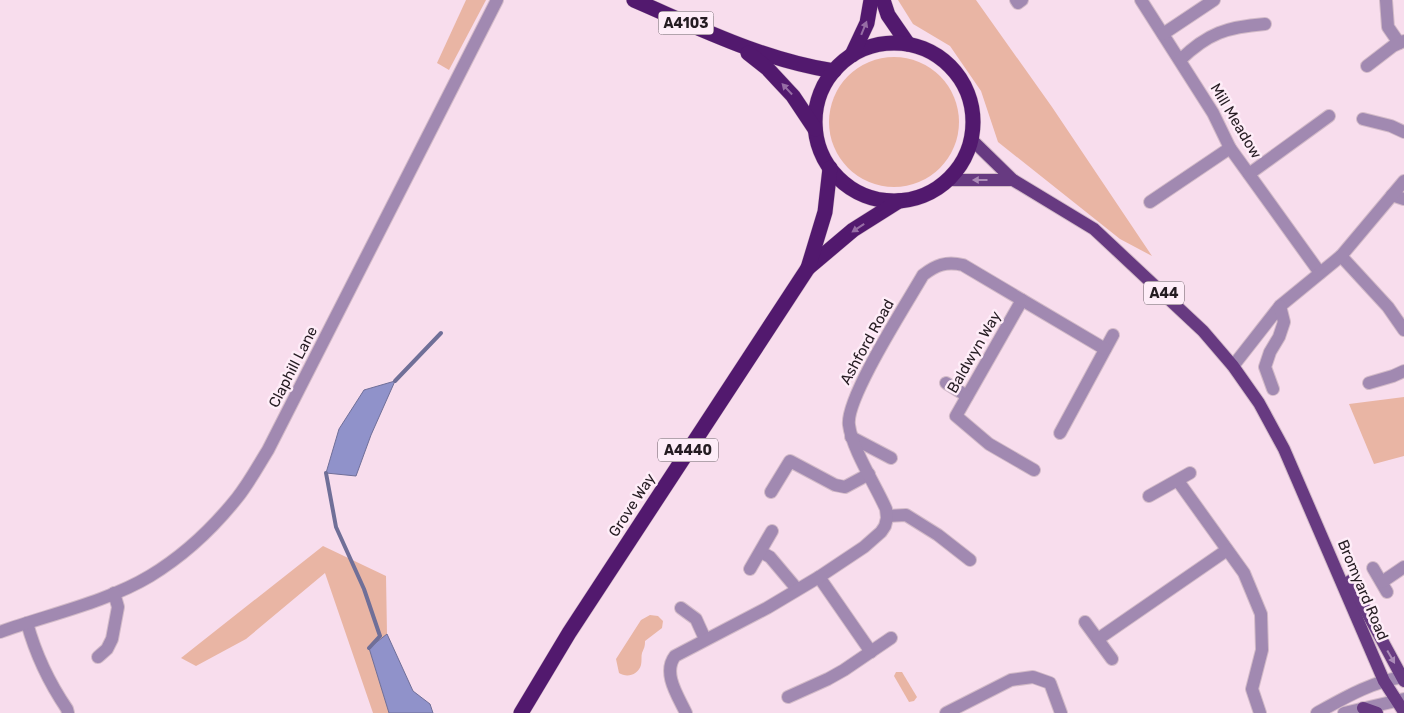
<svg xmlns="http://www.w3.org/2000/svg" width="1404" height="713" font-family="Rubik,sans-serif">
	<rect width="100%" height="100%" fill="#f8dded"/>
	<g fill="#e9b5a4">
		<polygon points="466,0 486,0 449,70 437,63"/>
		<polygon points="898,0 976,0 1052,107 1152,256 1120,239 998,142 981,91 950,46 913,24"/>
		<circle cx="894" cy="122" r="65"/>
		<polygon points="1404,397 1404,456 1374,464 1349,404"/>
		<polygon points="323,546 386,576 387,634 370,648 389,713 373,713 325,573 246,639 196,666 181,658"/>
		<path d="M 650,615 L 658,616 L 663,621 L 662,628 L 645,641 C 645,647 644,648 642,653 C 641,656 642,661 641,665 C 638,675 627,678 619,673 L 616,659 L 641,620 Z"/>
		<polygon points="896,672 902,672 917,697 914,701 909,702 894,676"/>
	</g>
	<g fill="#9092ca" stroke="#706f98">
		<polygon points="395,381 371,435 356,476 326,473 339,429 364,390"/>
		<polygon points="387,634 413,691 430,704 433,713 389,713 369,648"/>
	</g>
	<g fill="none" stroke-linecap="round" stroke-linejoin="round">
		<g stroke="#706f98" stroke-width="4">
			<polyline points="395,381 441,333"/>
			<polyline points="326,473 336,527 364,589 380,636 369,648"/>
		</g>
		<g stroke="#d2bac8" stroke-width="14">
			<g id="minor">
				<polyline points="1016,0 1018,3 1022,0"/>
				<polyline points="1141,0 1213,113 1230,148 1320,273"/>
				<polyline points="1386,0 1388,27 1399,43"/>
				<polyline points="1163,34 1214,0"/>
				<path d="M 1180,60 C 1208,33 1227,27 1265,24"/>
				<polyline points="1367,66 1393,46 1404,41"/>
				<polyline points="1363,119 1391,126 1404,132"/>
				<polyline points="1249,174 1329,116"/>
				<polyline points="1392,195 1404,199"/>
				<polyline points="1150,202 1230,148"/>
				<polyline points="1341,256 1388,307 1404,330"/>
				<polyline points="1022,300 956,416 989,444 1034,470"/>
				<polyline points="1233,366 1280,306 1341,256 1404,181"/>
				<polyline points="946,383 967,396"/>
				<polyline points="1369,383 1393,376 1404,371"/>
				<polyline points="1273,389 1265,367 1270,352 1279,337 1284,322 1280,306"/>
				<polyline points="1060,433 1113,335"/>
				<polyline points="851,437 891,458"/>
				<polyline points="1178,481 1244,573 1261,614 1262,650 1252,689 1260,713"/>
				<polyline points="771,492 790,461 835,485 845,487 869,474"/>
				<polyline points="1149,496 1190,473"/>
				<polyline points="887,516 906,515 938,535 970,560"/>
				<polyline points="761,552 770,557 797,589"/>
				<polyline points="1373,568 1387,592"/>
				<polyline points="750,569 772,531"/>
				<polyline points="819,577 871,652"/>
				<polyline points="1382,582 1404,567"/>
				<polyline points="681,608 696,619 705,639"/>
				<polyline points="1085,622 1112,659"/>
				<path d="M 27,623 C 35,652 50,684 67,709 L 68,713"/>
				<path d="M 0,632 C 47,615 107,602 150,576 C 183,556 213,528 237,498 C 249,483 258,466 268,450 L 497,0"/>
				<polyline points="1098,639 1227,550"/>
				<polyline points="98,657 107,649 112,639 118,607 114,593"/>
				<polyline points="788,697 828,679 844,670 891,638"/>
				<path d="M 686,713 C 678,696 662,673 675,656 L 767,608 L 819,577 L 864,547 L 881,532 L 885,526 L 887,518 L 886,509 C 876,486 852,449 849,425 C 845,399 907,303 923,275 C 936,265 946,261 963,265 L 1105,349"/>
				<polyline points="946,713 1011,680 1033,677 1050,683 1061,713"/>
				<path d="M 1317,713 C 1344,698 1373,681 1404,677"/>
				<polyline points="1344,713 1404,699"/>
			</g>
		</g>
		<g stroke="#d2bac8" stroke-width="14">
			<g id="major">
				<polyline points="971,139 1013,180 1094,229 1203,331 1233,366 1259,403 1284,449 1384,681 1404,712"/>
				<polyline points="948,180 1013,180"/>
				<polyline points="1350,581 1404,681"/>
				<polyline points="1363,708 1377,713"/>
			</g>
		</g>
		<g stroke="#d2bac8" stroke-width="16">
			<g id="highway">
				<path d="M 634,0 C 699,28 763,60 834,71"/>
				<polyline points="883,0 888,15 908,44"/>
				<circle cx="894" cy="122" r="79"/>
				<polyline points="748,53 767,68 793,96 815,129"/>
				<polyline points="852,55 867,23 871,0"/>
				<polyline points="808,268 853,230 899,201"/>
				<polyline points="521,713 569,633 808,268 825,212 830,168"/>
			</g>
		</g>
		<use href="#minor" stroke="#a189b1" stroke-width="12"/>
		<use href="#major" stroke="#673a81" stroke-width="12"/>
		<use href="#highway" stroke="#52196e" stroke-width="15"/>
	</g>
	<defs><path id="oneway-solid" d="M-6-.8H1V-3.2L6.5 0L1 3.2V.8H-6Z" transform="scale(1.25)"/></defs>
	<g fill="#976ea5">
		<use href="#oneway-solid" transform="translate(864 28) rotate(-68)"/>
		<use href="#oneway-solid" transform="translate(787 89) rotate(-133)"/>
		<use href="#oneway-solid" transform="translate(858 228) rotate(146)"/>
	</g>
	<g fill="#ab8bb7">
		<use href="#oneway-solid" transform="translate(980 180) rotate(180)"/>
		<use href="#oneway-solid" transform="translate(1391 657) rotate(60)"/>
	</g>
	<g text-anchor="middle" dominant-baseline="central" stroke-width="5" stroke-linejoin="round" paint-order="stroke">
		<g fill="#feedf8" stroke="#665b62" stroke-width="1">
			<rect x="658.5" y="11.5" width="55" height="23" rx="4"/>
			<rect x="1144" y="281.5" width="40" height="23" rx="4"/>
			<rect x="658" y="438.5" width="60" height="23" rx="4"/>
		</g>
		<g font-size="14" font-weight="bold" fill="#251c22">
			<text x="686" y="23">A4103</text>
			<text x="1164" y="293">A44</text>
			<text x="688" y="450">A4440</text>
		</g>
		<g font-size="15" fill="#251c22" stroke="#feedf8">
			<text transform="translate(1236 121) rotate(59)">Mill Meadow</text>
			<text transform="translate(867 342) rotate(-61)">Ashford Road</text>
			<text transform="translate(974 352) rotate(-60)">Baldwyn Way</text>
			<text transform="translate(293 367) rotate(-63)">Claphill Lane</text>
			<text transform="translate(632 505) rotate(-57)">Grove Way</text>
			<text transform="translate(1363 590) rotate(67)">Bromyard Road</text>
		</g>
	</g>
</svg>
